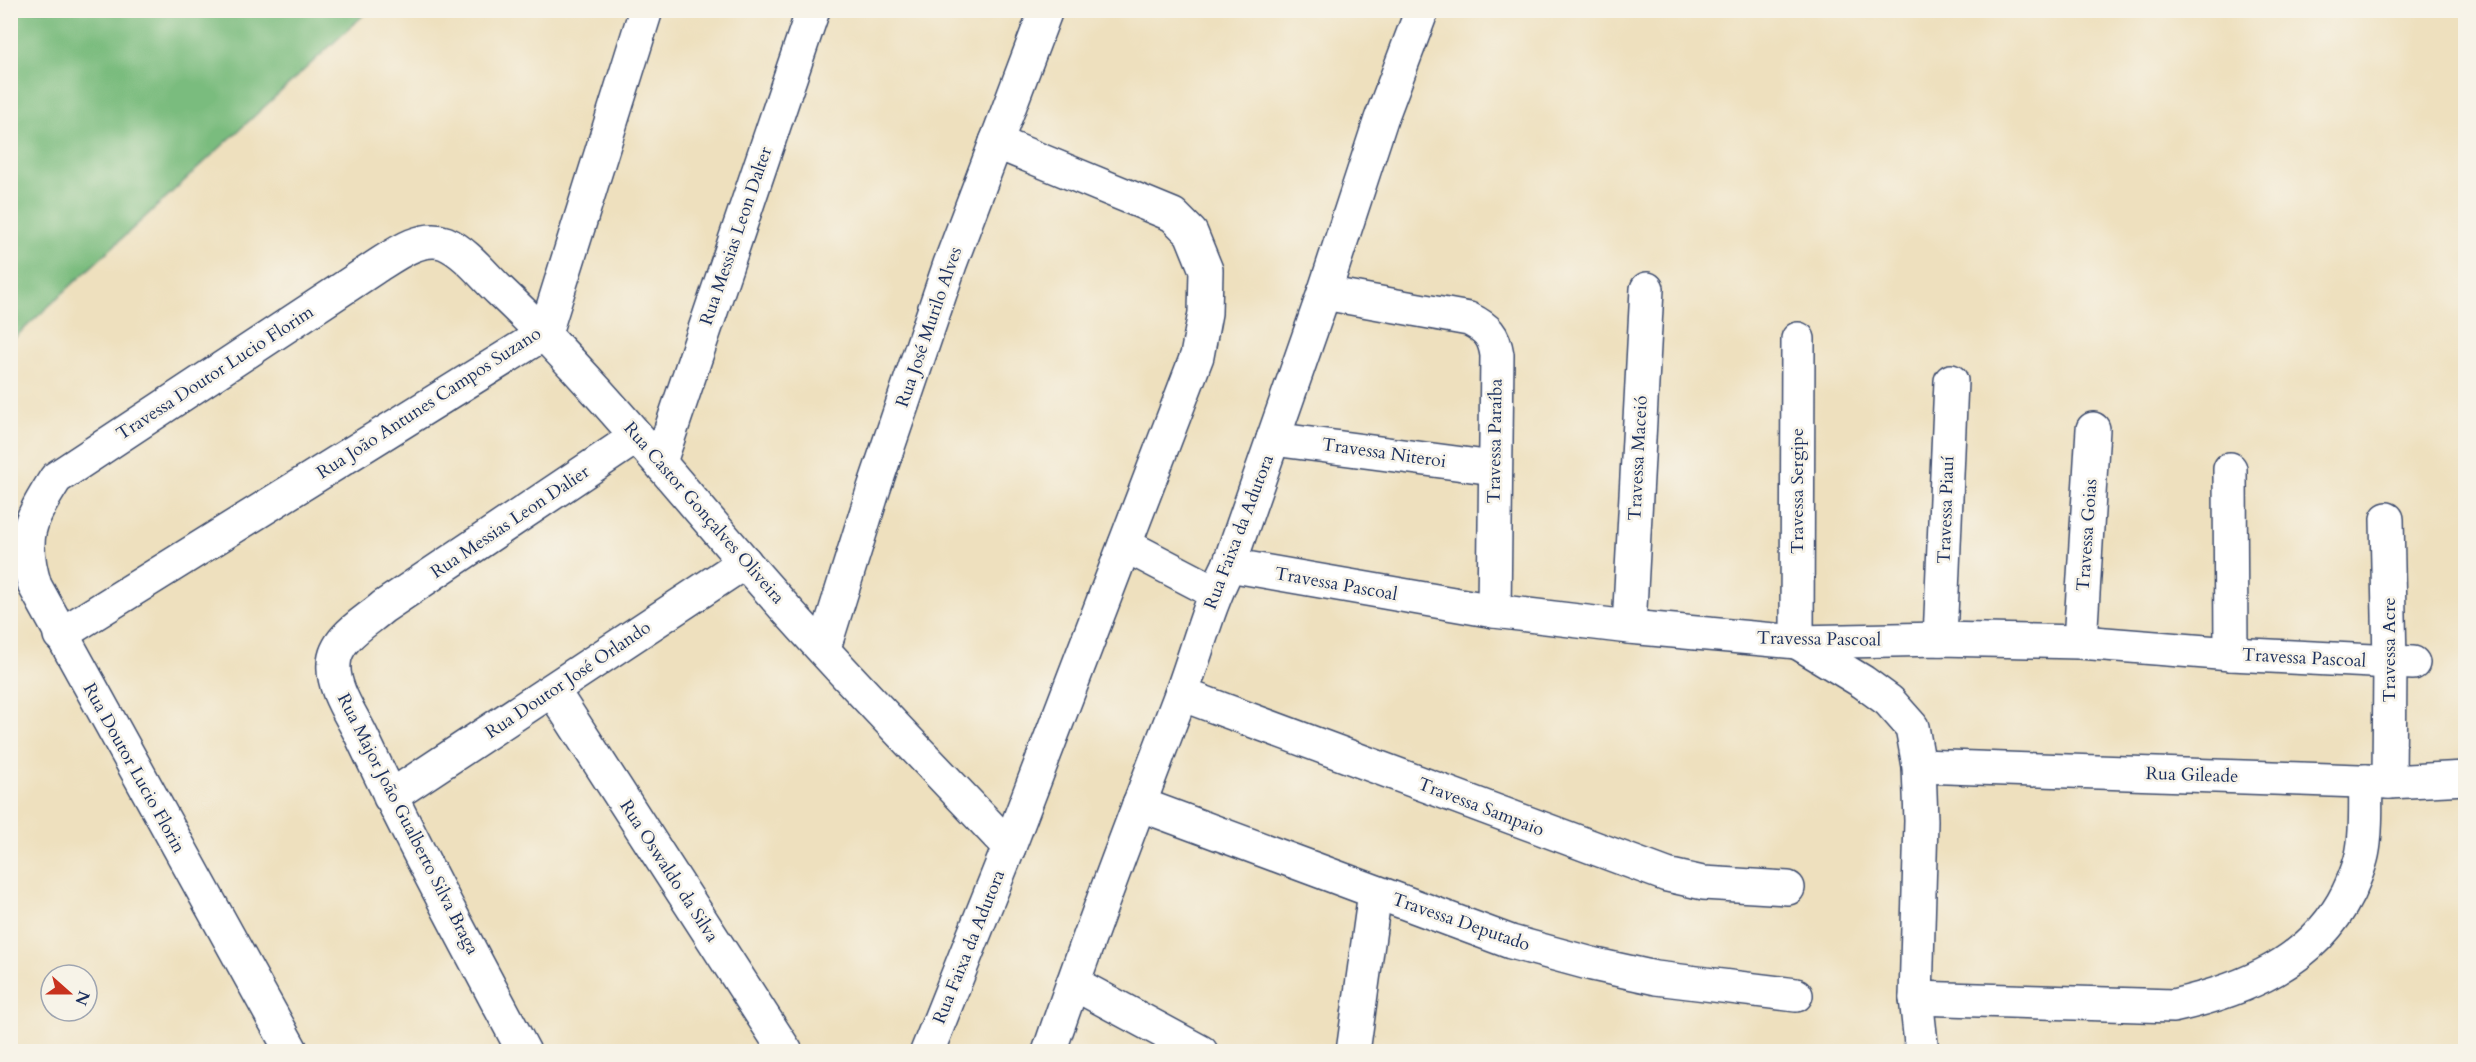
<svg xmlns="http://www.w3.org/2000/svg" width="2476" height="1062" font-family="Cardo,serif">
	<rect width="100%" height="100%" fill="#f7f3e8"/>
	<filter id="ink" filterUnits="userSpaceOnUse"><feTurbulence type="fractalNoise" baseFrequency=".0167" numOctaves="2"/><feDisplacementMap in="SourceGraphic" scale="12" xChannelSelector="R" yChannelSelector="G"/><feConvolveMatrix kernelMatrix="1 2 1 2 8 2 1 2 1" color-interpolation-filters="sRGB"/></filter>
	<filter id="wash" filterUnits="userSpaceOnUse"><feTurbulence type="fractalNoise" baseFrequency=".008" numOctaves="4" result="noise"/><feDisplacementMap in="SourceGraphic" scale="24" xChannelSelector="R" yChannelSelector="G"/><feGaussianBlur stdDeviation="1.35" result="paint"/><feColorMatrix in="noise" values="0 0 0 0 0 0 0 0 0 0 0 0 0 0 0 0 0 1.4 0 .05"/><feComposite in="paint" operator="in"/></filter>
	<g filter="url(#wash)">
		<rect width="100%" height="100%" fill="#eee0be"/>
		<polygon fill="#7abc7e" stroke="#4a766e" stroke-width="1.5" points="11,10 368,10 368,11 11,341"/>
	</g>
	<g filter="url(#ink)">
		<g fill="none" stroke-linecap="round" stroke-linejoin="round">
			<g stroke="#3b4a6c" stroke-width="36">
				<g id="minor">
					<path d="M 1324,293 L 1469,319 C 1487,328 1494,335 1497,355 L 1494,611"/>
					<polyline points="1798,339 1797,642 1863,682 1889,701 1912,727 1919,766 1921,821 1916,998 1922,1052"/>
					<polyline points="1273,439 1494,468"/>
					<polyline points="660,462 813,10"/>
					<polyline points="2230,469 2231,654"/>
					<polyline points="2387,519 2390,663 2389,782"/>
					<polyline points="1125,545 1215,592"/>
					<polyline points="1229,565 1494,611 1629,627 1797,642 1940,639 2080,642 2231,654 2413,663"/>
					<polyline points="1629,627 1647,289"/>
					<polyline points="60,635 545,333 646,10"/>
					<polyline points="1940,639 1951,381"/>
					<polyline points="2080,642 2093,429"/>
					<polyline points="824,648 874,488 950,264 1046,10"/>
					<polyline points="553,691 786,1052"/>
					<polyline points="1181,694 1667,875 1703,883 1788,888"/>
					<polyline points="1919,766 2389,782 2466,778"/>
					<polyline points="390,797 745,562"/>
					<polyline points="1139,804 1511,942 1592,964 1656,978 1796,995"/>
					<polyline points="1073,983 1201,1052"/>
					<path d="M 1916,998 L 2173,1006 C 2244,990 2314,962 2348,893 C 2354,880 2361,864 2363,850 C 2367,828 2365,803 2366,781"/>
					<path d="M 292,1052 L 35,586 C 20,536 29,521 56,478 L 374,268 C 393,256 421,234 445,243 C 466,252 484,276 500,291 C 588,374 664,469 743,560 C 828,659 920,752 1009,847"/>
					<path d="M 524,1052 C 469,948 413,845 363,739 C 353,717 332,689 334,664 C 335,638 366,622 383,607 L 636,437"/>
					<polyline points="927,1052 1009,847 1197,356 1205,313 1206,270 1191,233 1173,215 996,142"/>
					<path d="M 1049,1052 C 1090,932 1135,815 1180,697 C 1197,653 1207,608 1229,565 L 1324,293 L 1381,119 L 1422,10"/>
					<polyline points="1353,1052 1375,892"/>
				</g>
			</g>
			<use href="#minor" stroke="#fff" stroke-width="33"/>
		</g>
	</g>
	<g text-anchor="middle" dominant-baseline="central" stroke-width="5" stroke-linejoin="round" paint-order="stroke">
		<g font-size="18" fill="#1b2f5e" stroke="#f7f3e8">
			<text transform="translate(736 236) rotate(-71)">Rua Messias Leon Dalter</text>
			<text transform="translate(929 327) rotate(-71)">Rua José Murilo Alves</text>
			<text transform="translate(215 373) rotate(-33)">Travessa Doutor Lucio Florim</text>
			<text transform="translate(429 403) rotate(-33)">Rua João Antunes Campos Suzano</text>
			<text transform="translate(1495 441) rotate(-89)">Travessa Paraíba</text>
			<text transform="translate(1384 453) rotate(8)">Travessa Niteroi</text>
			<text transform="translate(1638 458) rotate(-87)">Travessa Maceió</text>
			<text transform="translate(1797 491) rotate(-90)">Travessa Sergipe</text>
			<text transform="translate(1946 510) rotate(-88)">Travessa Piauí</text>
			<text transform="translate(704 513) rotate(49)">Rua Castor Gonçalves Oliveira</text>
			<text transform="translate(510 522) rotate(-34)">Rua Messias Leon Dalier</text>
			<text transform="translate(1239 532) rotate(-69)">Rua Faixa da Adutora</text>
			<text transform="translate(2087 535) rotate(-86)">Travessa Goias</text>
			<text transform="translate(1336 584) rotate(10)">Travessa Pascoal</text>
			<text transform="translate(1819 639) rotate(1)">Travessa Pascoal</text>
			<text transform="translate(2389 650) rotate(-90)">Travessa Acre</text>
			<text transform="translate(2304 658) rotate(3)">Travessa Pascoal</text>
			<text transform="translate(568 680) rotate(-34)">Rua Doutor José Orlando</text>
			<text transform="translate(134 768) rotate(61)">Rua Doutor Lucio Florin</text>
			<text transform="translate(2192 775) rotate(2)">Rua Gileade</text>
			<text transform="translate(1481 807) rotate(21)">Travessa Sampaio</text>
			<text transform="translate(408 824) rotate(63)">Rua Major João Gualberto Silva Braga</text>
			<text transform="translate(669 871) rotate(57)">Rua Oswaldo da Silva</text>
			<text transform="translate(1461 922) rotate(19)">Travessa Deputado</text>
			<text transform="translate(969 947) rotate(-68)">Rua Faixa da Adutora</text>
		</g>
	</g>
	<rect width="2476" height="1062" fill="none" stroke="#f7f3e8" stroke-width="36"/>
	<g transform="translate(69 993) rotate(111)"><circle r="28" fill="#f7f3e8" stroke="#9fa5b1" stroke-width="1.5"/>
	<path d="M0-4.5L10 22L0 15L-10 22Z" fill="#c8321e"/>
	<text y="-9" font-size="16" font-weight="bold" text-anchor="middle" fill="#1b2f5e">N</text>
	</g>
</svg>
